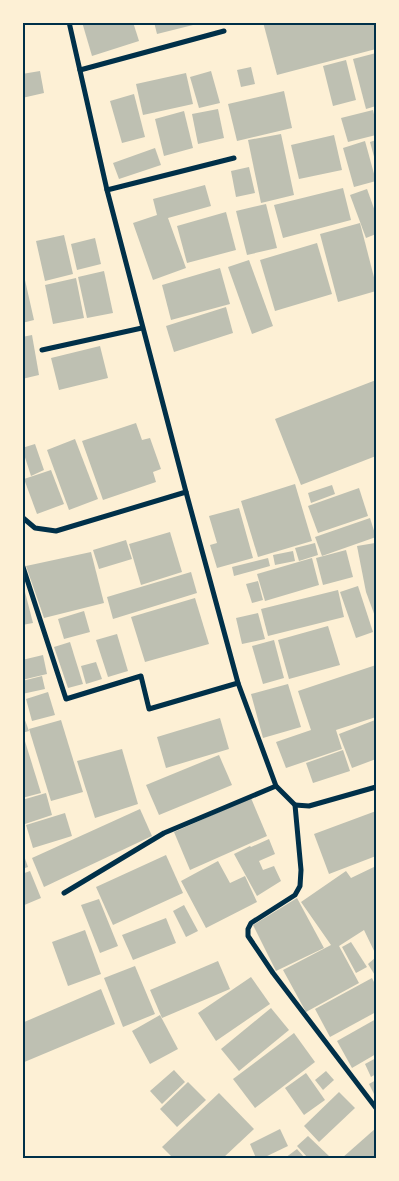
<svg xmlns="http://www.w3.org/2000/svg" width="399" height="1181" font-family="Raleway,sans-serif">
	<rect width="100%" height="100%" fill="#fdf0d5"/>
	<g fill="#bec0b2">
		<polygon points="82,22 133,22 139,41 92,56"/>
		<polygon points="154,22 201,22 201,23 157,34"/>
		<polygon points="263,22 376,22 376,49 277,75"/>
		<polygon points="376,53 376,106 366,109 353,59"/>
		<polygon points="346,60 356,100 333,106 323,66"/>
		<polygon points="251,67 255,84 241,87 237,70"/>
		<polygon points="40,71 44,93 22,98 22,74"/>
		<polygon points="211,71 220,103 199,108 190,77"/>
		<polygon points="186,73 193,104 143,115 136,84"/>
		<polygon points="284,91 292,128 237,141 228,104"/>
		<polygon points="134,94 145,137 122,143 110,101"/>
		<polygon points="218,109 224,138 198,144 192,114"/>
		<polygon points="373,110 376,123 376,135 348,142 341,118"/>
		<polygon points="184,111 193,148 164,156 155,119"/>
		<polygon points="281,134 294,195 261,203 248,140"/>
		<polygon points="334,135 342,170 299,179 291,145"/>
		<polygon points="376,140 376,164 370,142"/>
		<polygon points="365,141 376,181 354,187 343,148"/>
		<polygon points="155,148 161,165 119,179 113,163"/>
		<polygon points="249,167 255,193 236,197 231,171"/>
		<polygon points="205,185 211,206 168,218 186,268 153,280 133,223 157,215 153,199"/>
		<polygon points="343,188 351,220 283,238 274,205"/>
		<polygon points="367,189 376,214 376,234 366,238 350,195"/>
		<polygon points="266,204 277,248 247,255 236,211"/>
		<polygon points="226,212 236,250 187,263 177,226"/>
		<polygon points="360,223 376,285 376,291 338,302 320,234"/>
		<polygon points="64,235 73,274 45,281 36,241"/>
		<polygon points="95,238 101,264 77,270 71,244"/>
		<polygon points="317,243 332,294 275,311 260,260"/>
		<polygon points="249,260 273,326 252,334 228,267"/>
		<polygon points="220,268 230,304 171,320 162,285"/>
		<polygon points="104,271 113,313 87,318 78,277"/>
		<polygon points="76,278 84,318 53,324 45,285"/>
		<polygon points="25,280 34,320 22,323 22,281"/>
		<polygon points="226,307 233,333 174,352 166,326"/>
		<polygon points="32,335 39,375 22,379 22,337"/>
		<polygon points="100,346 108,378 59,390 51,358"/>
		<polygon points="376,380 376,456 301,485 275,419"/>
		<polygon points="136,423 142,440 150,438 161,469 153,472 156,482 103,500 82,441"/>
		<polygon points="75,439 98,499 69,510 47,450"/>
		<polygon points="35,444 44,470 31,476 22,448"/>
		<polygon points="51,470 64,504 37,514 24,479"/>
		<polygon points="295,484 312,541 258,557 241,501"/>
		<polygon points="332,485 335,494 311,503 308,493"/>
		<polygon points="359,488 368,516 318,533 308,506"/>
		<polygon points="239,508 253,558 217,568 210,545 217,543 209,516"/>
		<polygon points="370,518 376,537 322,556 315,537"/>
		<polygon points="170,532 182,572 141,585 129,544"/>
		<polygon points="126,540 132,559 99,569 93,550"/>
		<polygon points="315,543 318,555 299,561 295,548"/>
		<polygon points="375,543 376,550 376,619 366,592 357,546"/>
		<polygon points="346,550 353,577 323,585 316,558"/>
		<polygon points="293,551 295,561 275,565 273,555"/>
		<polygon points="91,552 104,603 44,618 26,566"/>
		<polygon points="268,558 270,566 234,576 232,567"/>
		<polygon points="312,558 319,585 265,601 257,574"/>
		<polygon points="191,572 197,593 113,619 107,597"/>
		<polygon points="258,581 263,600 252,603 246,584"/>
		<polygon points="358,586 373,632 356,638 340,592"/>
		<polygon points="338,590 344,617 268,636 261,609"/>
		<polygon points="25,592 33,623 22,625 22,593"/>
		<polygon points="195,598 209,644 145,662 131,617"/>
		<polygon points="84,611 90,632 64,639 58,619"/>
		<polygon points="258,613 265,639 242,644 236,618"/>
		<polygon points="328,626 340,665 289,679 278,640"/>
		<polygon points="117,634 128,671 108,677 96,640"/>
		<polygon points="274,640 284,678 263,684 252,646"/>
		<polygon points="70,642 83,684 68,688 54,647"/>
		<polygon points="43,655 47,674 22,680 22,660"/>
		<polygon points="96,662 102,679 86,684 81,666"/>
		<polygon points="376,665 376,717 336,730 342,749 286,768 276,742 311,730 298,691"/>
		<polygon points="42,676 45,689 22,694 22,681"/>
		<polygon points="288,684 301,727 263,738 251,694"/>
		<polygon points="48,692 55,715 32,721 26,699"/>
		<polygon points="22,712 29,731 22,733"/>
		<polygon points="220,718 229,749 166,768 157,737"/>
		<polygon points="61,720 83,792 51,801 29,729"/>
		<polygon points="375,720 376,725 376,759 352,768 339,734"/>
		<polygon points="22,738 24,738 41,793 22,798"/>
		<polygon points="122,749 138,804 95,818 77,761"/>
		<polygon points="343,750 350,771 313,783 306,763"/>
		<polygon points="219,755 232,785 159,815 146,785"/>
		<polygon points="46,793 52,815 22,825 22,800"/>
		<polygon points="251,798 267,836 190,870 174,832"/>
		<polygon points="140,809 152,836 44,887 32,858"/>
		<polygon points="376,811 376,856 329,874 314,834"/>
		<polygon points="65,813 72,836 33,848 26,825"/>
		<polygon points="269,839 275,854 259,861 263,870 274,866 281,881 257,896 234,854 250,846 251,847"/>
		<polygon points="22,850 28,867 22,869"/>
		<polygon points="166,855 183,893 113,925 96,887"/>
		<polygon points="218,861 230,883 245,876 257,902 206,928 181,881"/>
		<polygon points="376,866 376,955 364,930 339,946 359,983 306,1012 283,970 331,945 301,902 346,871 351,878"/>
		<polygon points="30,871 41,898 22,906 22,874"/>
		<polygon points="297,898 324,948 276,971 253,925"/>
		<polygon points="99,899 118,946 100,953 81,905"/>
		<polygon points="184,905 198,931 186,937 173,911"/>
		<polygon points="166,918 176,943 133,960 122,935"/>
		<polygon points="85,930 101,974 68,986 52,942"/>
		<polygon points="351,942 367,967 356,973 342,947"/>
		<polygon points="376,957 376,977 368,964"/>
		<polygon points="218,961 230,989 162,1018 150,990"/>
		<polygon points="135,966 155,1014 123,1027 104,978"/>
		<polygon points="251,977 270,1004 216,1041 198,1013"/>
		<polygon points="372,978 376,986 376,1012 330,1037 315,1009"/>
		<polygon points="101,989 115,1024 22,1063 22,1023"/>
		<polygon points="271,1008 289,1030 239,1071 221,1049"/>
		<polygon points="160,1015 178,1049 150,1064 132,1031"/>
		<polygon points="376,1019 376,1054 352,1068 337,1041"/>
		<polygon points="294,1033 315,1062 255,1108 233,1079"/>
		<polygon points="376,1058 376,1074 371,1077 365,1064"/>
		<polygon points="174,1070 185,1082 162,1104 150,1091"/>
		<polygon points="326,1071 334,1080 323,1090 315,1080"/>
		<polygon points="306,1073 325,1100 304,1115 285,1088"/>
		<polygon points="376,1080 376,1098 369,1084"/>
		<polygon points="188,1082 206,1100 177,1127 160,1109"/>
		<polygon points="339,1092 355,1108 319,1142 304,1126"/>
		<polygon points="219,1093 254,1129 223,1158 173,1158 162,1147"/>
		<polygon points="376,1128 376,1158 342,1158"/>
		<polygon points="280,1129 288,1146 263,1158 256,1158 250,1144"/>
		<polygon points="308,1136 331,1158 308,1158 297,1146"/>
		<polygon points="297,1149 305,1158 285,1158"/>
	</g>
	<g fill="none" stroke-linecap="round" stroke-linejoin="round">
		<g stroke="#003049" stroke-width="5">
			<polyline points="69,22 107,190 186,492 238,683 276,786 295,805 301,870 300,886 295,895 251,923 248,929 248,936 273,973 376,1108"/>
			<polyline points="80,70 224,31"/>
			<polyline points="107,190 234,158"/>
			<polyline points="42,350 142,328"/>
			<polyline points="22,517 35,528 56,531 186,492"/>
			<polyline points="22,564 66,699 141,676 149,709 238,683"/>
			<polyline points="295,805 309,806 376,787"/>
			<polyline points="64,893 164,833 276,786"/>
		</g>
	</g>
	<rect width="399" height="1181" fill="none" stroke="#fdf0d5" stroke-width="48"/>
	<rect x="24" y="24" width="351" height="1133" fill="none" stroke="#003049" stroke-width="2"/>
</svg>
